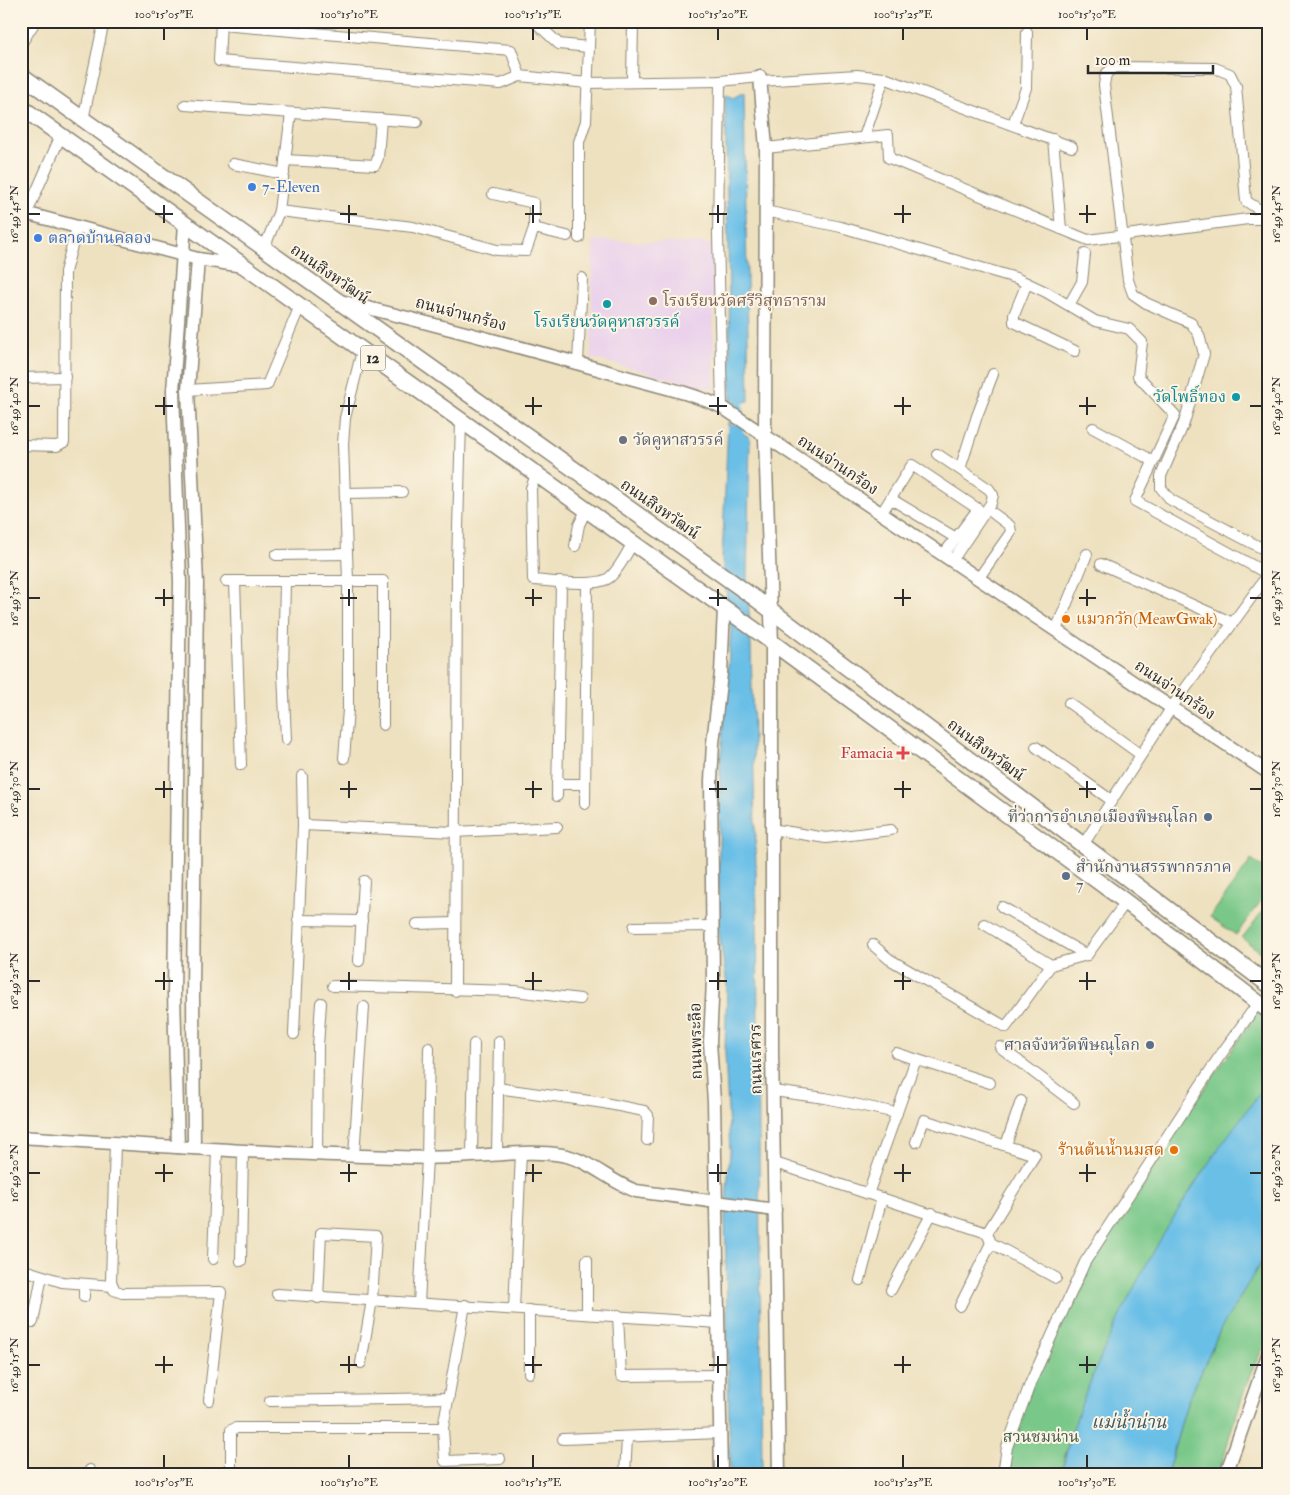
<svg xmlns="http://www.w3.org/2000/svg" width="1290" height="1495" font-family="'IM FELL Double Pica','Noto Serif Thai',serif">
	<rect width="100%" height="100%" fill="#fcf5e5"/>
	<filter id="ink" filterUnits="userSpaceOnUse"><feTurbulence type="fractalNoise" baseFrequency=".02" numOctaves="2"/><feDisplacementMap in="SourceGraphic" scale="10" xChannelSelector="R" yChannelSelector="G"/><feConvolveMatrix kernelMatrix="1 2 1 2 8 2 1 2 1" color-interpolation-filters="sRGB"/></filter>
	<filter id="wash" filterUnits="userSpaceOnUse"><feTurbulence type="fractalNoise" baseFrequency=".0096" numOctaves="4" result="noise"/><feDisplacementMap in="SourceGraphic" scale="20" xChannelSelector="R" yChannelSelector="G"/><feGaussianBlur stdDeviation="1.12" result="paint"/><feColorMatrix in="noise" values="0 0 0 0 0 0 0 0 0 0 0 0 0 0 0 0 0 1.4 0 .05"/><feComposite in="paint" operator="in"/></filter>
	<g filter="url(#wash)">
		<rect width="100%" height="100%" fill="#eee1c0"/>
		<polygon fill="#ead1ec" points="593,240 712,244 715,390 591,358"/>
		<g fill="#79c889" stroke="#527a5a">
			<polygon points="1251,860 1267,870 1263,875 1264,887 1269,890 1236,935 1210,917"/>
			<polygon points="1269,903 1269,947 1263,954 1242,938"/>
			<polygon points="1259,1010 1269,1017 1269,1086 1092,1377 1065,1455 1062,1474 1004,1474 1009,1441 1085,1262"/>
			<polygon points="1269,1240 1269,1337 1251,1372 1231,1431 1219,1474 1167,1474 1187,1403 1225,1319"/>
		</g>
		<g fill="#6bbfe7" stroke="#4b7589">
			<polygon points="744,92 749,401 739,403 731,400 725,94 733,98"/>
			<polygon points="728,422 750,438 747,576 751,646 757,915 762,1474 730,1474 725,1214 730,1151 725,1052 727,985 718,926 720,768 731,630 722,560"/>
			<path d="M 1269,1082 L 1269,1249 L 1220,1330 L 1187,1403 L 1167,1474 L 1062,1474 C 1069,1430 1088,1386 1106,1345 C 1149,1251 1204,1162 1269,1082 Z"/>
		</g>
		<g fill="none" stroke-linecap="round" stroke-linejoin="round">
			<polyline stroke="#6bbfe7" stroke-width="9" points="739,439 739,392"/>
		</g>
	</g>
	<g filter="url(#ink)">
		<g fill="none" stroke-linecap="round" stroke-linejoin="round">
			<g stroke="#8c8676" stroke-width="12">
				<g id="minor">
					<polyline points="221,21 219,61 501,84 520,76"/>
					<polyline points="534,21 559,44 588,47"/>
					<polyline points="605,21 618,21"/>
					<polyline points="636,21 649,22"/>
					<polyline points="221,25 511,50 520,76 587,83 720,81 760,77"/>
					<polyline points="21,44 33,25"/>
					<polyline points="720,81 718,235 722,407"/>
					<polyline points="760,81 857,75 884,78 1072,147"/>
					<polyline points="632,82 633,21"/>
					<polyline points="185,105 417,122"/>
					<polyline points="83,120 104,21"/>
					<polyline points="1013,124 1026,88 1027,32"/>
					<polyline points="864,137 884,78"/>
					<polyline points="1053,139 1061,229"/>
					<polyline points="766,148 888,135 889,158 1088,240 1248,219 1269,219"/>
					<polyline points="285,160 375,165 378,158 381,119"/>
					<polyline points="233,164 284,174"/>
					<polyline points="493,194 534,203 534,228"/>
					<polyline points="279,211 413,227 497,250 526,251 534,228 567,236"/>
					<polyline points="765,211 841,227 1016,278 1046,292 1095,321 1129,329 1142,342 1138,376 1175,415 1135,501 1268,574"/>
					<polyline points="27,213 61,135"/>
					<polyline points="1269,216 1246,201 1236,86 1230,74 1215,68 1114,67 1106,74 1104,85 1128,280 1133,294 1146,303 1191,323 1199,335 1204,354 1184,423 1161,476 1161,488 1171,500 1269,552"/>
					<polyline points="579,238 579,142 586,121 590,21"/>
					<polyline points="264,249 279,211 291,113"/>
					<polyline points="1027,283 1014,315 1014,322 1075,351"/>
					<polyline points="1069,305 1082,282 1085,254"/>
					<polyline points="578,363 582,278"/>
					<polyline points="21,378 65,377"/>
					<polyline points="188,390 267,385 300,306"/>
					<polyline points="1093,428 1153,461"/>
					<polyline points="21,445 57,446 64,442 65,272 77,227"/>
					<polyline points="937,454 989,489 993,495 991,503 952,561"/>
					<polyline points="960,469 977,416 993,374"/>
					<path d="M 536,475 L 531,488 L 533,580 C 549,581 599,588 610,577 C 619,569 626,555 632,544"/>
					<polyline points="345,493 402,492"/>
					<polyline points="891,499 956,538"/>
					<polyline points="881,514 912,465 978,509 943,555"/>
					<polyline points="575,546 579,525 586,510"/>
					<polyline points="276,555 347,554"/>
					<polyline points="1101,564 1233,623"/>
					<polyline points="978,579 1011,532 1010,526 994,514"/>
					<polyline points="226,581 383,581 383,725"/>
					<polyline points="235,581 241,765"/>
					<polyline points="285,581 283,673 286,739"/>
					<polyline points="1056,630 1087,554"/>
					<polyline points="1069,703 1141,755"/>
					<polyline points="1036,747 1111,800"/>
					<polyline points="344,758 348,710 348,580 343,444 345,418 362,351"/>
					<polyline points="557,784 585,784"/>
					<polyline points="557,796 561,582"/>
					<polyline points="585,804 587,583"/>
					<polyline points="303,825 454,832 557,827"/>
					<polyline points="771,829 826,838 891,830"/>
					<polyline points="1083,845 1172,707 1269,573"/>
					<polyline points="1002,907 1087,955"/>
					<polyline points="298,920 362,921"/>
					<polyline points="417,924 455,923"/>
					<polyline points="984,924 1051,965"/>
					<polyline points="634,927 712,926"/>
					<polyline points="873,945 889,959 1006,1027 1051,965 1087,955 1126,902"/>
					<polyline points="359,961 364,881"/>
					<polyline points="333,986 515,991 580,999"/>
					<polyline points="455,991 457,564 461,422"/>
					<polyline points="294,1034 303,825 302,776"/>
					<polyline points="1000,1047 1074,1103"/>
					<polyline points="896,1053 990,1083"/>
					<polyline points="497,1088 604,1103 644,1111 648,1115 647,1140"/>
					<polyline points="773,1091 825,1098 897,1113"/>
					<polyline points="916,1142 924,1120 1035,1155 987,1233"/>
					<polyline points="115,1143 111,1281 114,1290 122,1293 221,1292 209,1400"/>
					<polyline points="1006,1145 1021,1101"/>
					<polyline points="317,1154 318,1046 321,1003"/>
					<polyline points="497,1154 499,1041"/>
					<polyline points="354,1156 364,1007"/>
					<polyline points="472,1156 474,1044"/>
					<polyline points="775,1163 987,1233 991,1243 1056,1278"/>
					<polyline points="868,1194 916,1059"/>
					<polyline points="213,1259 217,1150"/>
					<polyline points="241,1261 243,1151"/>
					<polyline points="21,1269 62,1282 113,1286"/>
					<polyline points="860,1280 882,1198"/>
					<polyline points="84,1284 84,1297"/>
					<polyline points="891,1290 932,1213"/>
					<polyline points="277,1294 718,1323"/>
					<polyline points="318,1298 321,1233 376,1236 372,1300 361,1363"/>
					<polyline points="419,1303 427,1158 429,1048"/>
					<polyline points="465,1305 443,1428 445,1461 500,1459"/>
					<polyline points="960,1306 991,1243"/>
					<polyline points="514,1309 521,1153"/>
					<polyline points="587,1314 587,1260"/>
					<polyline points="618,1315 621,1376 719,1375"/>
					<polyline points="33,1322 42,1276"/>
					<polyline points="529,1373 529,1310"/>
					<polyline points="270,1401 449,1398"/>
					<polyline points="563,1439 721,1433"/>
					<polyline points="231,1465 231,1430 236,1428 443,1428"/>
					<polyline points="89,1474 90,1470"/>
					<polyline points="625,1474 627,1438"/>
					<polyline points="1003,1474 1007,1447 1030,1384 1085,1262 1217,1060 1258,1003"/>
				</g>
			</g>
			<g stroke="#8c8676" stroke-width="15">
				<g id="tertiary">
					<polyline points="760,77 766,148 765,437 772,644 772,1051 779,1474"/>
					<polyline points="21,212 198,259 243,266"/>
					<path d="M 340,301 C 429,323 517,346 605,371 C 644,383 685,390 722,407 L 1269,773"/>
					<path d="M 21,1137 C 146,1145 271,1154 396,1157 C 421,1158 446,1158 471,1156 C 501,1155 532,1150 562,1155 C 590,1160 610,1182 636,1191 L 775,1210"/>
					<polyline points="178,1147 174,993 180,582 173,391 185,224"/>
					<polyline points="194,1148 193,994 197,583 188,390 198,259"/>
					<polyline points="721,1474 714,1102 710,1042 713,980 711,781 713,743 721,673 724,609"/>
					<polyline points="1226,1474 1269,1352"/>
				</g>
			</g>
			<g stroke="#8c8676" stroke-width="18">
				<g id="primary">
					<polyline points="21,75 756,599 1269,985"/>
					<polyline points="21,107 758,632 1126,902 1269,1011"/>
				</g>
			</g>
			<use href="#minor" stroke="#fff" stroke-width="10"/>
			<use href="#tertiary" stroke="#fff" stroke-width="12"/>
			<use href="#primary" stroke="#fff" stroke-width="15"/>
		</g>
	</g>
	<path fill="none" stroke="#2b2b2b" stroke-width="2" d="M 164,28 L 164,40M 349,28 L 349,40M 533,28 L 533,40M 718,28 L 718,40M 903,28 L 903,40M 1087,28 L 1087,40M 164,205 L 164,223M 349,205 L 349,223M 533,205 L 533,223M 718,205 L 718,223M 903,205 L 903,223M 1087,205 L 1087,223M 28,214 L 40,214M 155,214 L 173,214M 340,214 L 357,214M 525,214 L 542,214M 709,214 L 727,214M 894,214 L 911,214M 1079,214 L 1096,214M 1250,214 L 1262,214M 164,397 L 164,415M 349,397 L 349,415M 533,397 L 533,415M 718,397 L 718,415M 903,397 L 903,415M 1087,397 L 1087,415M 28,406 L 40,406M 155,406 L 173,406M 340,406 L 357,406M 525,406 L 542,406M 709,406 L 727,406M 894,406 L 911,406M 1079,406 L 1096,406M 1250,406 L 1262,406M 164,589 L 164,606M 349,589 L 349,606M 533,589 L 533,606M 718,589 L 718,606M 903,589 L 903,606M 1087,589 L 1087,606M 28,598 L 40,598M 155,598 L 173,598M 340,598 L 357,598M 525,598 L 542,598M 709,598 L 727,598M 894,598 L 911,598M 1079,598 L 1096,598M 1250,598 L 1262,598M 164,781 L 164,798M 349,781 L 349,798M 533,781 L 533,798M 718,781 L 718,798M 903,781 L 903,798M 1087,781 L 1087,798M 28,789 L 40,789M 155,789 L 173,789M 340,789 L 357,789M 525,789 L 542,789M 709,789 L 727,789M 894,789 L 911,789M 1079,789 L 1096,789M 1250,789 L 1262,789M 164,972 L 164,990M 349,972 L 349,990M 533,972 L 533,990M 718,972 L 718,990M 903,972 L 903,990M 1087,972 L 1087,990M 28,981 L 40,981M 155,981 L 173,981M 340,981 L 357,981M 525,981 L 542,981M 709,981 L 727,981M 894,981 L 911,981M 1079,981 L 1096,981M 1250,981 L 1262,981M 164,1164 L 164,1182M 349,1164 L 349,1182M 533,1164 L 533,1182M 718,1164 L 718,1182M 903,1164 L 903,1182M 1087,1164 L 1087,1182M 28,1173 L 40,1173M 155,1173 L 173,1173M 340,1173 L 357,1173M 525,1173 L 542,1173M 709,1173 L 727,1173M 894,1173 L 911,1173M 1079,1173 L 1096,1173M 1250,1173 L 1262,1173M 164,1356 L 164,1373M 349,1356 L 349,1373M 533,1356 L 533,1373M 718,1356 L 718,1373M 903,1356 L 903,1373M 1087,1356 L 1087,1373M 28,1365 L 40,1365M 155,1365 L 173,1365M 340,1365 L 357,1365M 525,1365 L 542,1365M 709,1365 L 727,1365M 894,1365 L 911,1365M 1079,1365 L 1096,1365M 1250,1365 L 1262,1365M 164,1455 L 164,1468M 349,1455 L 349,1468M 533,1455 L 533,1468M 718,1455 L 718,1468M 903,1455 L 903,1468M 1087,1455 L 1087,1468"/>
	<g fill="#3f7fe0" stroke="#fcf5e5" stroke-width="2">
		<circle cx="252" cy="187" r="5"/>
		<circle cx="38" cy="238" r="5"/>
	</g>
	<circle fill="#8d6e63" stroke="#fcf5e5" stroke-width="2" cx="653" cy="301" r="5"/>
	<g fill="#0f9aa8" stroke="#fcf5e5" stroke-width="2">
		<circle cx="607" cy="304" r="5"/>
		<circle cx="1236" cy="397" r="5"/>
	</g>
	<circle fill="#6b7280" stroke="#fcf5e5" stroke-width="2" cx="623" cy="440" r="5"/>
	<g fill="#e8710a" stroke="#fcf5e5" stroke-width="2">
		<circle cx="1066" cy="619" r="5"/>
		<circle cx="1174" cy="1150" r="5"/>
	</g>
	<path fill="#e0444e" stroke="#fcf5e5" stroke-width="2" d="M900.5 745.5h5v5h5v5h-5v5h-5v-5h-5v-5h5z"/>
	<g fill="#5c6f8a" stroke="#fcf5e5" stroke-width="2">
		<circle cx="1208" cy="817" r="5"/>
		<circle cx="1066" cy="876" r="5"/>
		<circle cx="1150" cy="1045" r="5"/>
	</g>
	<g text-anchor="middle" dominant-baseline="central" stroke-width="4" stroke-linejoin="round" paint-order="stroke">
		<rect fill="#fcf5e5" stroke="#6a6863" stroke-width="1" x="360.5" y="345.5" width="25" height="25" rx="4"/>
		<g font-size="15" font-weight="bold" fill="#2b2b2b">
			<text x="373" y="358">12</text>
		</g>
		<g font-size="16" fill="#366cbe" stroke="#fcf5e5" text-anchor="start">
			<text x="262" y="187">7-Eleven</text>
			<text x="48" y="238">ตลาดบ้านคลอง</text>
		</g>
		<g font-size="16" fill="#2b2b2b" stroke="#fcf5e5">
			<text transform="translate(330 274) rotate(35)">ถนนสิงหวัฒน์</text>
			<text transform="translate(461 314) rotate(15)">ถนนจ่านกร้อง</text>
			<text transform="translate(838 465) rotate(34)">ถนนจ่านกร้อง</text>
			<text transform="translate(660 509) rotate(35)">ถนนสิงหวัฒน์</text>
			<text transform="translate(1175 690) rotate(34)">ถนนจ่านกร้อง</text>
			<text transform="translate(986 750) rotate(37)">ถนนสิงหวัฒน์</text>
			<text transform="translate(696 1041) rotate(-91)">ถนนพระลือ</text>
			<text transform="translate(756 1059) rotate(-91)">ถนนเรศวร</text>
		</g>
		<g font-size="16" fill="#785e54" stroke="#fcf5e5" text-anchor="start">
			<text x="663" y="301">โรงเรียนวัดศรีวิสุทธาราม</text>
		</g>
		<g font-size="16" fill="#0d838f" stroke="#fcf5e5">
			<text x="607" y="322">โรงเรียนวัดคูหาสวรรค์</text>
			<text x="1226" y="397" text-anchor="end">วัดโพธิ์ทอง</text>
		</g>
		<g font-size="16" fill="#5b616d" stroke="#fcf5e5" text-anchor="start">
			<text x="633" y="440">วัดคูหาสวรรค์</text>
		</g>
		<g font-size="16" fill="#c56008" stroke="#fcf5e5" text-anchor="start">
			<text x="1076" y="619">แมวกวัก(MeawGwak)</text>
			<text x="1164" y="1150" text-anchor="end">ร้านต้นน้ำนมสด</text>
		</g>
		<g font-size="16" fill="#be3a42" stroke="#fcf5e5" text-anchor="end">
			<text x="893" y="753">Famacia</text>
		</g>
		<g font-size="16" fill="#4e5e75" stroke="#fcf5e5" text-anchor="end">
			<text x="1198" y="817">ที่ว่าการอำเภอเมืองพิษณุโลก</text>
			<text x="1076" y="867" text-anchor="start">สำนักงานสรรพากรภาค<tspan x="1076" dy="18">7</tspan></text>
			<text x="1140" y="1045">ศาลจังหวัดพิษณุโลก</text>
		</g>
		<g font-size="16" fill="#425a47" stroke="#fcf5e5">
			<text x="1041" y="1437">สวนชมน่าน</text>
		</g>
		<g font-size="18" font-style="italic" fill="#3e5763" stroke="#fcf5e5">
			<text x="1129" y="1422">แม่น้ำน่าน</text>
		</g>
	</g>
	<rect width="1290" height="1495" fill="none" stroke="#fcf5e5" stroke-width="55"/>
	<path d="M1088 65v8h125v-8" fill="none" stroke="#2b2b2b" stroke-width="2.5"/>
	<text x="1095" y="65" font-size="15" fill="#2b2b2b" stroke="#fcf5e5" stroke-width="4" paint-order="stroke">100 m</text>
	<rect x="28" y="28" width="1234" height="1440" fill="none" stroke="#2b2b2b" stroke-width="2"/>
	<g font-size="12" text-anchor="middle" fill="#2b2b2b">
		<text x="164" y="18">100°15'05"E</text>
		<text x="349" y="18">100°15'10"E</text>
		<text x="533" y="18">100°15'15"E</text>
		<text x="718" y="18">100°15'20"E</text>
		<text x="903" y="18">100°15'25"E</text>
		<text x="1087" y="18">100°15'30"E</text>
		<text transform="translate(14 214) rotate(-90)" y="4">16°49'45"N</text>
		<text transform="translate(1276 214) rotate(-90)" y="4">16°49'45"N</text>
		<text transform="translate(14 406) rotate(-90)" y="4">16°49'40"N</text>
		<text transform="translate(1276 406) rotate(-90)" y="4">16°49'40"N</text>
		<text transform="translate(14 598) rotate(-90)" y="4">16°49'35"N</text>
		<text transform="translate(1276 598) rotate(-90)" y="4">16°49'35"N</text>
		<text transform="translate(14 789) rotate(-90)" y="4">16°49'30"N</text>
		<text transform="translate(1276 789) rotate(-90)" y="4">16°49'30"N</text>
		<text transform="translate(14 981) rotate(-90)" y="4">16°49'25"N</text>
		<text transform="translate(1276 981) rotate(-90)" y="4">16°49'25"N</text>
		<text transform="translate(14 1173) rotate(-90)" y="4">16°49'20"N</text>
		<text transform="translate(1276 1173) rotate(-90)" y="4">16°49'20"N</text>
		<text transform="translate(14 1365) rotate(-90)" y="4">16°49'15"N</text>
		<text transform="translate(1276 1365) rotate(-90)" y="4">16°49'15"N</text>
		<text x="164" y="1486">100°15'05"E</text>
		<text x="349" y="1486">100°15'10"E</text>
		<text x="533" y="1486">100°15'15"E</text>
		<text x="718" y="1486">100°15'20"E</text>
		<text x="903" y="1486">100°15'25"E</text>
		<text x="1087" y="1486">100°15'30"E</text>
	</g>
</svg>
